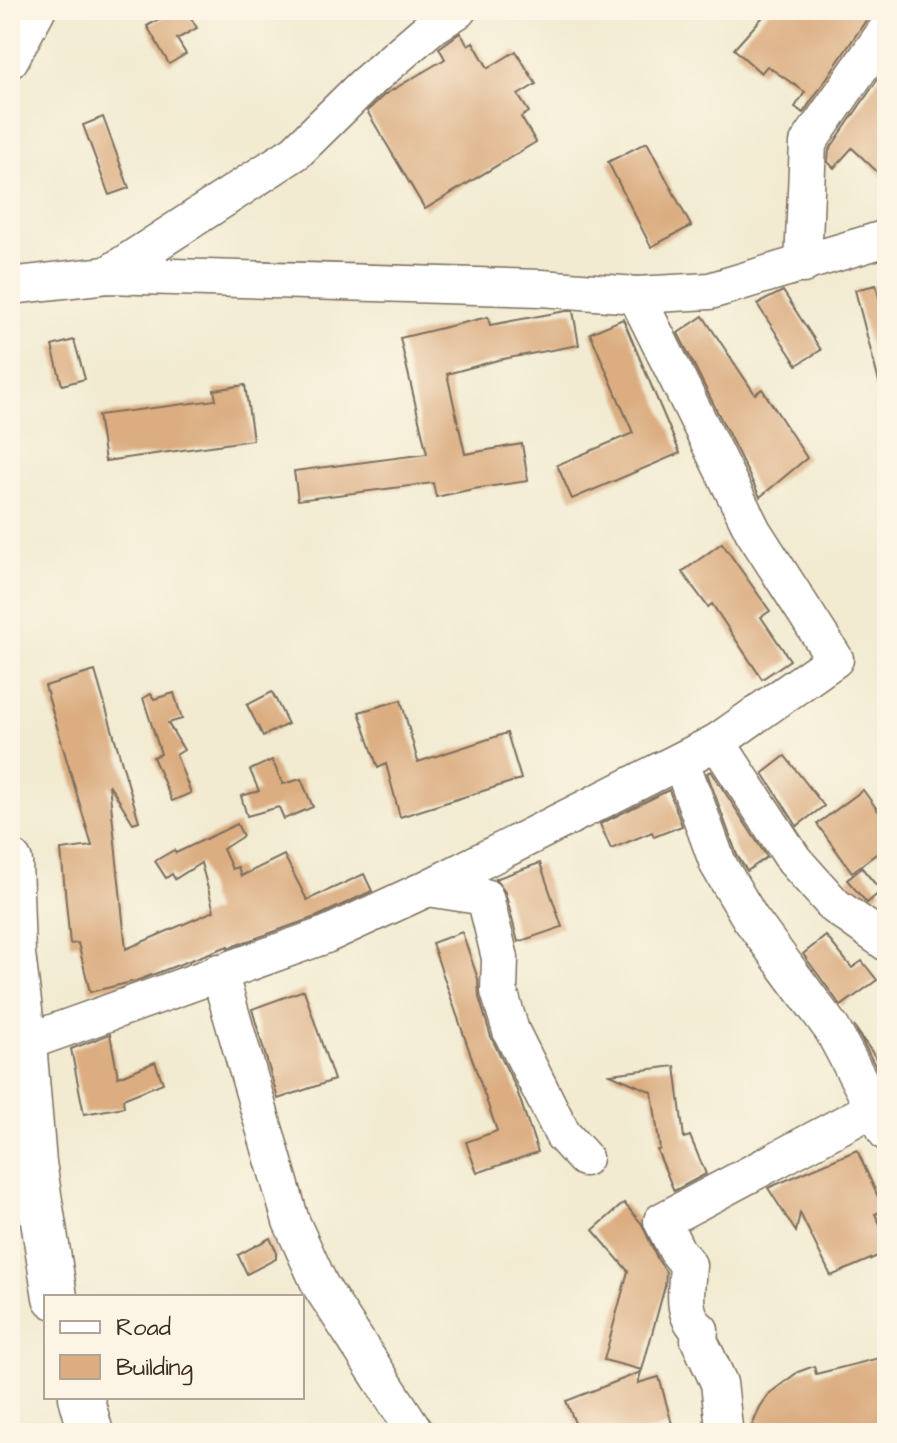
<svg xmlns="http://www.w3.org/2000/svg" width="897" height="1443" font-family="'Architects Daughter',sans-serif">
	<rect width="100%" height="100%" fill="#fcf5e5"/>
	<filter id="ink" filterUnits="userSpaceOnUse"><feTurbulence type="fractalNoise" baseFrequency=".0125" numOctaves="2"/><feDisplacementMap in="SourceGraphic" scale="16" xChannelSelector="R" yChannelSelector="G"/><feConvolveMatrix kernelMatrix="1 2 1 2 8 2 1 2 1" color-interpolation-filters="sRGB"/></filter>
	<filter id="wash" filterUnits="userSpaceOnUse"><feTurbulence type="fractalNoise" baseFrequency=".006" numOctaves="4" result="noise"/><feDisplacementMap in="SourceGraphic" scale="32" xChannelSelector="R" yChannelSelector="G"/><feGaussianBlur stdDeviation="1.8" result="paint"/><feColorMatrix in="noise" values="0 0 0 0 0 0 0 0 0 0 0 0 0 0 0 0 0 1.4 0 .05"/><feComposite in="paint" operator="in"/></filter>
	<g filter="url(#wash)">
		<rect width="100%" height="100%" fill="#f2ebd2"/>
		<g id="blocks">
			<g fill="#dbad81">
				<polygon points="176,10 186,10 197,28 177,39 186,54 169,64 147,26"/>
				<polygon points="769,10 873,10 803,113 795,107 805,92 767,66 761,73 734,49"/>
				<polygon points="460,33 468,45 473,42 488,68 516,51 536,84 518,95 529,112 521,117 536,142 425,209 367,111 384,95 445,59 439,48"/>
				<polygon points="887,66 887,181 852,148 834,168 828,162 829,150"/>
				<polygon points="103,117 129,188 109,195 83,125"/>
				<polygon points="647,142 691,226 651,247 608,162"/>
				<polygon points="876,285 887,328 887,385 880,386 855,290"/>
				<polygon points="783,291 821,350 797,365 757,304"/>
				<polygon points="566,311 573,311 579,345 498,360 447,374 465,454 522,444 528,481 473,489 436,497 433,483 298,500 294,471 427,454 400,338 488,317 490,325"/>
				<polygon points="703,316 755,394 762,389 807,458 760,497 678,333"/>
				<polygon points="623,319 680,453 572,499 557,465 633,433 590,333"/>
				<polygon points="74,340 85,379 62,385 52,346"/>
				<polygon points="245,385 253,440 105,461 98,415 216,400 214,390"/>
				<polygon points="722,543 770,611 761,617 790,660 762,679 712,604 708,607 682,572"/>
				<polygon points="95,671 139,821 133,823 109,784 126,949 214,911 201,863 175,879 172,874 166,878 155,861 174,850 176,853 237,824 243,836 223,849 232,869 238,867 241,876 284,855 307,900 364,874 372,891 318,916 228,948 228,946 136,981 90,992 78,943 70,944 61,850 92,846 45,686"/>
				<polygon points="272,692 288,724 263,736 247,705"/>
				<polygon points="174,693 182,719 168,723 184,750 176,755 191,793 172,801 153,757 161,754 143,698 151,694 154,699"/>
				<polygon points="401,700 418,762 507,733 521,779 400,817 386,764 378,768 359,712"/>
				<polygon points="785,756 824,806 797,826 763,773"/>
				<polygon points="272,760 283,784 301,779 313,807 284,819 279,807 247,816 241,796 259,791 250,770"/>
				<polygon points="711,771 767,857 747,871 737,855 707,773"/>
				<polygon points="669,790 682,826 654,837 652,832 611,849 600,824"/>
				<polygon points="863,790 887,823 887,846 852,872 817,824"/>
				<polygon points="540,863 562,927 518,942 505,892 495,879"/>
				<polygon points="862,868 881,891 867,903 847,880"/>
				<polygon points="462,932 478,979 479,997 491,1037 516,1088 538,1152 477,1173 466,1142 497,1131 432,943"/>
				<polygon points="826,936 852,968 862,961 877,980 841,1006 803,954"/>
				<polygon points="304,990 334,1080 278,1099 252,1009"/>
				<polygon points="854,1026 887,1074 887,1088"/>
				<polygon points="110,1034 118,1077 155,1062 163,1083 123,1099 124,1107 84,1114 71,1049"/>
				<polygon points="675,1066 684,1138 690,1136 706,1174 674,1191 657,1150 660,1149 652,1092 610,1074"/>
				<polygon points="857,1150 884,1210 875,1214 887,1238 887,1252 831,1276 800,1213 796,1232 768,1188"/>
				<polygon points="624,1203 642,1224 658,1260 666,1272 665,1286 642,1370 604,1360 628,1271 593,1230"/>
				<polygon points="270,1238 276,1251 276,1259 247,1274 238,1255"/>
				<polygon points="887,1356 887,1433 749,1433 760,1407 770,1393 798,1372 814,1366 816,1374"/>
				<polygon points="641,1372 638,1383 659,1377 672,1424 642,1433 579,1433 566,1401"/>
			</g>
		</g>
	</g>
	<g filter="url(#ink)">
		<use href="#blocks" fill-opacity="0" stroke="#7b6e5d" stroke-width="2"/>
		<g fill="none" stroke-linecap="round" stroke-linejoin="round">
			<g stroke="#7b6e5d" stroke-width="39">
				<g id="minor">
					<polyline points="10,60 37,10"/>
					<polyline points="803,265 808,143 887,29"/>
					<polyline points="107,275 296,152 364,85 430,28 458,10"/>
					<polyline points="10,286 107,275 541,288 636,295 710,291 887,238"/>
					<polyline points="717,742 794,860 835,906 887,943"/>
					<polyline points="681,762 718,864 750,918 832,1029 887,1133"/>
					<polyline points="428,888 485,897 500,958 499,991 511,1031 563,1135 584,1158"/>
					<polyline points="219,972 291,1221 320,1285 416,1433"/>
					<polyline points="24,1043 326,935 428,888 717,742 835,659 753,531 636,295"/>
					<path d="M 724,1427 L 719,1383 L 699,1340 L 700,1330 C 680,1314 687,1288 688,1265 L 677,1251 L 662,1221 L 874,1108"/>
				</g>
			</g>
			<g stroke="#7b6e5d" stroke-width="47">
				<g id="major">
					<polyline points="10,862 13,954 24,1043 34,1163 55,1297"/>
					<polyline points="81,1397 91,1433"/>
				</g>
			</g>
			<use href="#minor" stroke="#fff" stroke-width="36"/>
			<use href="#major" stroke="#fff" stroke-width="44"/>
		</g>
	</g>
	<rect width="897" height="1443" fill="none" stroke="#fcf5e5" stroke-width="40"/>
	<rect x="44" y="1295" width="260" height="104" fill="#fcf5e5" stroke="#afa495" stroke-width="2"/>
	<rect x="60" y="1321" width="40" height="12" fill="#ffffff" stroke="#afa495" stroke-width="2"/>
	<text x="116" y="1335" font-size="24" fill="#3b2a1e">Road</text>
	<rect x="60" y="1355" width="40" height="24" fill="#dbad81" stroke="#afa495" stroke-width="2"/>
	<text x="116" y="1375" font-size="24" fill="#3b2a1e">Building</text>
</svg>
